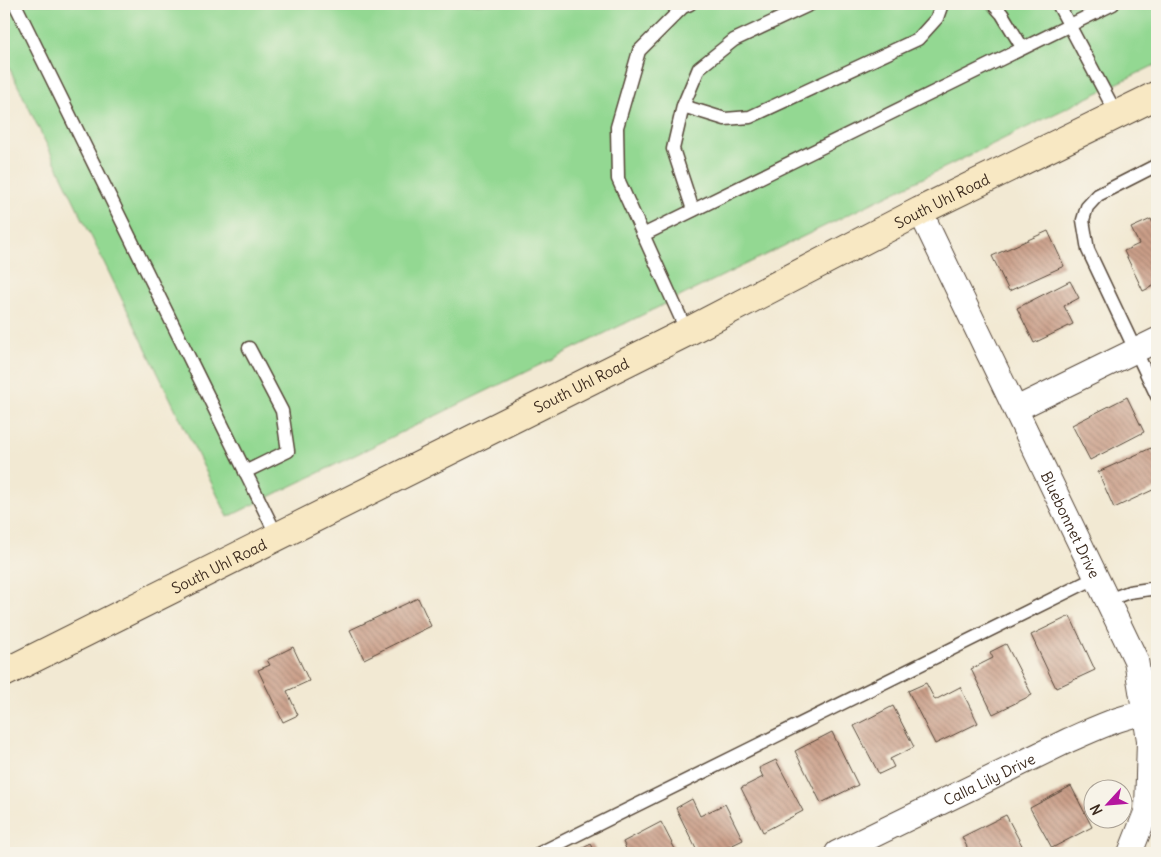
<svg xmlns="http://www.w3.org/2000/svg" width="1161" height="857" font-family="Delius,sans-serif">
	<defs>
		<pattern id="building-back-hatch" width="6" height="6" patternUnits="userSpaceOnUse" patternTransform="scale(1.25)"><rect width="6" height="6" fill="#ca9e88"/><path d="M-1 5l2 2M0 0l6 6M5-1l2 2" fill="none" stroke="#a5816f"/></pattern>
	</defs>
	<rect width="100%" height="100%" fill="#f7f3e8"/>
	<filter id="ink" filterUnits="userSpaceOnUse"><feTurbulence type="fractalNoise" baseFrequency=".02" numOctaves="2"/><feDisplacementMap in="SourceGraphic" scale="10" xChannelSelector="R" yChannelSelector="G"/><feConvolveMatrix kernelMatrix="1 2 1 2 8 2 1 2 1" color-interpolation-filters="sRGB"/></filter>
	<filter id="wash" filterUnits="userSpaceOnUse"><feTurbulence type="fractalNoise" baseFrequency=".0096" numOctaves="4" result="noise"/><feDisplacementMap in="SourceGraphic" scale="20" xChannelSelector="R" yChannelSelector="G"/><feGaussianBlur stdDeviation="1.12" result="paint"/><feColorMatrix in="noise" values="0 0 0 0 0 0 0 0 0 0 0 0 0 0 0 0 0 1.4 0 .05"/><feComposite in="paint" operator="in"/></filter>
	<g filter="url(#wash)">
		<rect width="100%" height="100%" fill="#f2e9d3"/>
		<polygon fill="#93d892" stroke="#678158" points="4,4 1157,4 1157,64 228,517 4,57"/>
		<g id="blocks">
			<g fill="url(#building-back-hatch)">
				<polygon points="1151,219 1157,232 1157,284 1143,291 1124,251 1139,244 1131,228"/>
				<polygon points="1048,231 1064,266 1009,291 992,256"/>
				<polygon points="1070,281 1079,298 1064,306 1073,324 1034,343 1017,308"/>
				<polygon points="1127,397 1144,432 1090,460 1072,425"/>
				<polygon points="1151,448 1157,462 1157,488 1114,508 1098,472"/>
				<polygon points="418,598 431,626 364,659 350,630"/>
				<polygon points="1070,616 1095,670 1056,688 1031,635"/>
				<polygon points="1006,644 1032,695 993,714 971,669 993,658 990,652"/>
				<polygon points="293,647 309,681 287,691 298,715 283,722 258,670 270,665 267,660"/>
				<polygon points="926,683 935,700 960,687 978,723 935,744 908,691"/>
				<polygon points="893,706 914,747 890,759 894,767 879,774 854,726"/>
				<polygon points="832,732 858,785 821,803 795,751"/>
				<polygon points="776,760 803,811 763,832 741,788 763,777 759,768"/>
				<polygon points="1071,786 1092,827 1052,848 1030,808"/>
				<polygon points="692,799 700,816 725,804 743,840 716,853 698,853 676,808"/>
				<polygon points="1006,815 1026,853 970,853 962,837"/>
				<polygon points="661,822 677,853 628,853 623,842"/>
				<polygon points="591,844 596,853 573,853"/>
			</g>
		</g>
	</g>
	<g filter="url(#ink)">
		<use href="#blocks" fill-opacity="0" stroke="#564739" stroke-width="1"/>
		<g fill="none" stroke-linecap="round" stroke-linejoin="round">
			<g stroke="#564739" stroke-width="15">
				<g id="service">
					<polyline points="15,4 277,536"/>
					<polyline points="993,4 1002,14 1022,47"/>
					<polyline points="1058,4 1117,115"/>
					<polyline points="683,106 725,119 750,117 918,39 937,18 942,4"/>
					<polyline points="1157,165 1098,195 1087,207 1083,220 1088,250 1157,396"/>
					<polyline points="693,210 673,149 683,106 699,68 734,40 811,4"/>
					<polyline points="643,235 1113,4"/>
					<polyline points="687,332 618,179 617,127 639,51 683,7 690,4"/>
					<polyline points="245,472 288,451 282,411 249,348"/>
					<polyline points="1108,600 1129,592 1157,588"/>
					<polyline points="540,853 1097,577"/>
				</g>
			</g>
			<g stroke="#564739" stroke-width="26">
				<g id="minor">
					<path id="s1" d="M 920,211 L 1136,660 L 1149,740 L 1147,810 L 1130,853"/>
					<polyline points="1016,409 1157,340"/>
					<path id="s2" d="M 837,853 L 1069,740 C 1097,728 1126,713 1157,712"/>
				</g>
			</g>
			<g stroke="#564739" stroke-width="30">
				<g id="secondary">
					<path id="s3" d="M 4,673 L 687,332 L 920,211 L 1157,95"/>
				</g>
			</g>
			<use href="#service" stroke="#fff" stroke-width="12"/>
			<use href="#minor" stroke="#fff" stroke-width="24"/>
			<use href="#secondary" stroke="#f8e8c3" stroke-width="28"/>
		</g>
	</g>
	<g text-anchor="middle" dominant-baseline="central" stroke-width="4" stroke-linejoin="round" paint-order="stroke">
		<g font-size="15" fill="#3b2a1e" stroke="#f7f3e8">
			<text stroke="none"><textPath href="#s3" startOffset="1050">South Uhl Road</textPath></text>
			<text stroke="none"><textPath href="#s3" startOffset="645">South Uhl Road</textPath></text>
			<text stroke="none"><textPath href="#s1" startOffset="348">Bluebonnet Drive</textPath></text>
			<text stroke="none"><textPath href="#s3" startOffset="240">South Uhl Road</textPath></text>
			<text stroke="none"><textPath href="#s2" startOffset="169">Calla Lily Drive</textPath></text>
		</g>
	</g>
	<rect width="1161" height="857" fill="none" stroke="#f7f3e8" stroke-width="20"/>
	<g transform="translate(1108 804) rotate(244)"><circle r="24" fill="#f7f3e8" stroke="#aca397"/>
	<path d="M0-4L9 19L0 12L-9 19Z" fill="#b5179e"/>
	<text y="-8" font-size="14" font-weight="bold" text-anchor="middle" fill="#3b2a1e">N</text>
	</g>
</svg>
